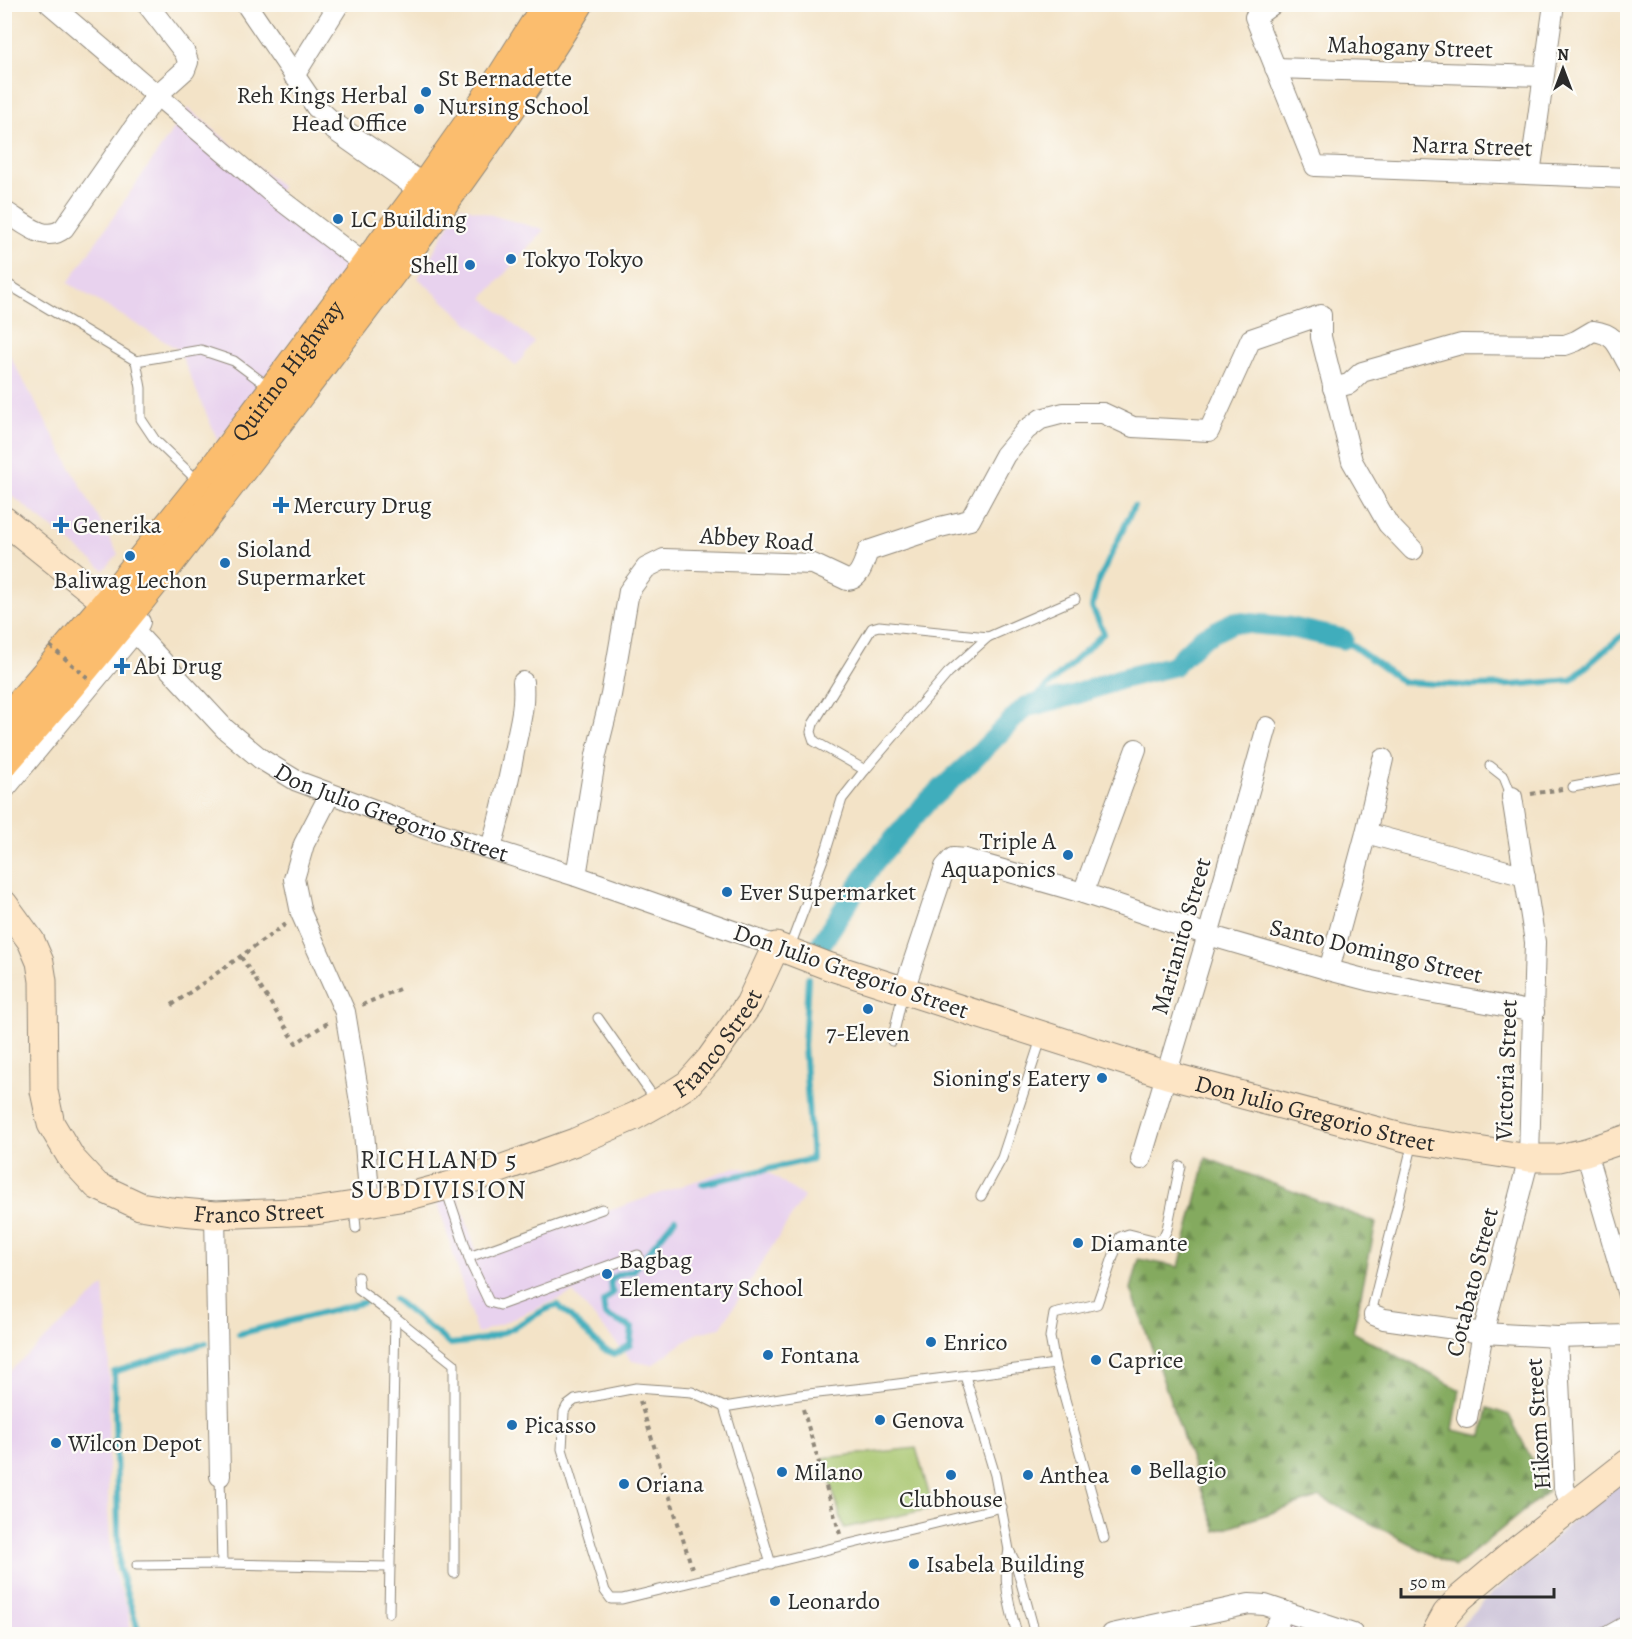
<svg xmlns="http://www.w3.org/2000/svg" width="1632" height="1639" font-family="Alegreya,serif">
	<defs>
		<pattern id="forest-firs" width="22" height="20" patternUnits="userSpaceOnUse" patternTransform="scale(1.5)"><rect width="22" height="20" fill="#84aa5f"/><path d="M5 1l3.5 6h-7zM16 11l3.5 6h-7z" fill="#6c8b4f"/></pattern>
	</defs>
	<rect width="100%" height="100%" fill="#fdfcf7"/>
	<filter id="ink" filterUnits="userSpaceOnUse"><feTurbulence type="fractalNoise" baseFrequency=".0167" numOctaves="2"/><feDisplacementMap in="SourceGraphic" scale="12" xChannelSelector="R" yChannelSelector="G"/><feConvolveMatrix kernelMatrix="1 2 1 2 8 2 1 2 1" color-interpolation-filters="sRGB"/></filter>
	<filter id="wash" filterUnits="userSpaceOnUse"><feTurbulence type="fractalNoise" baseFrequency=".008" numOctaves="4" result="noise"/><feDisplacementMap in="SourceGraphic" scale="24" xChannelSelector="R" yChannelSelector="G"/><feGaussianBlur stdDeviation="1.35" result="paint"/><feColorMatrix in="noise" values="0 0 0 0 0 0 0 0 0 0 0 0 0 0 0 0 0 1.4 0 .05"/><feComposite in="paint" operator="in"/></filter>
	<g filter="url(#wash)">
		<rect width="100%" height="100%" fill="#f3e3c7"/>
		<g fill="#e8d2ee">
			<polygon points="188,108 282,187 273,201 351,260 218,441 179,350 68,283"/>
			<polygon points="460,206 544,230 483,298 534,342 516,366 418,278"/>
			<polygon points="4,345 118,554 104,570 5,490"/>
			<polygon points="736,1167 769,1173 804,1197 720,1328 697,1333 652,1365 632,1361 573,1293 477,1334 437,1200 457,1194 478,1256"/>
			<polygon points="104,1286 109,1349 108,1510 112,1567 128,1610 130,1626 127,1634 5,1634 5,1375"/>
			<polygon points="1287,1622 1321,1634 1280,1634"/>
		</g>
		<polygon fill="#c9bfd7" points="1627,1476 1627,1634 1466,1634 1458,1629 1491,1594 1533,1559 1591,1503"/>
		<polygon fill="url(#forest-firs)" stroke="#586a45" stroke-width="1.5" points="1206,1158 1376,1223 1353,1332 1460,1390 1453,1430 1482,1436 1488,1408 1509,1415 1548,1491 1455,1567 1320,1497 1216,1531 1131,1289 1139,1259 1179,1267"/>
		<polygon fill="#a5c46b" stroke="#68784b" stroke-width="1.5" points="916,1448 933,1508 844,1528 823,1458"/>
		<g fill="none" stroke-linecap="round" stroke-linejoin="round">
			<g stroke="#3fadbc" stroke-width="6">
				<polyline points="1343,639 1403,682 1471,686 1513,685 1571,680 1628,630"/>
				<polyline points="1025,707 1104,633 1092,607 1097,585 1134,506"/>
				<polyline points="702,1184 812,1159 804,1046 808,978"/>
				<path d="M 394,1299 L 450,1344 C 471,1343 492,1338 511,1329 C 529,1320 539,1310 558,1305 L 603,1349 L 615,1354 L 630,1345 L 632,1328 L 605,1315 L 603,1302 L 613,1293 C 604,1277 620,1273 633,1271 L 675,1219"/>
				<polyline points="239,1334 365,1302"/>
				<polyline points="135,1634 138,1629 119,1568 114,1372 206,1343"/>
			</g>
			<polyline stroke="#3fadbc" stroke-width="21" points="817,950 874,862 926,803 972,761 1025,707 1074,695 1120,679 1173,666 1201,639 1234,622 1288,627 1343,639"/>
		</g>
	</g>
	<g filter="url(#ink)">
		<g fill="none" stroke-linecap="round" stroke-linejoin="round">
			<g stroke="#8f8779" stroke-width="11">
				<g id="lane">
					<polyline points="326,131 414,193"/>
					<polyline points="4,282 136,361 141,388 141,419 155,440 199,482"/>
					<polyline points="136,361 201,350 234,361 269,387"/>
					<polyline points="1490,766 1504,777 1512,797"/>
					<polyline points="865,770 948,673 988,637"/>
					<polyline points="1573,787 1628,777"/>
					<polyline points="789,949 825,854 842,799 865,770 814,741 811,732 813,724 872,628 879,626 988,637 1075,599"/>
					<polyline points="598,1018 657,1102"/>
					<polyline points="892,1041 903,993"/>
					<polyline points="446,1189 471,1264 489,1302 500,1305 638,1255"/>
					<polyline points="981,1196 1002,1158 1041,1039"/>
					<polyline points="354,1208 356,1228"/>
					<polyline points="469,1257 602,1209"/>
					<polyline points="358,1277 359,1290 395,1317 389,1613"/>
					<polyline points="1374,1315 1373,1305 1413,1142"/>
					<polyline points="395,1317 454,1364 454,1573"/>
					<polyline points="965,1376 995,1475 1009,1550 1016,1564 1035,1634"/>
					<polyline points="724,1407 771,1564"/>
					<polyline points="220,1476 222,1564"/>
					<polyline points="1002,1507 622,1599 611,1599 605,1591 562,1449 564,1412 567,1406 575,1400 636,1388 692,1392 724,1407 799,1395 874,1387 1055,1364"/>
					<polyline points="1104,1538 1055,1364 1050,1337 1054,1314 1097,1304 1120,1237 1129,1234 1157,1241 1163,1238 1167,1229 1180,1166"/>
					<path d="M 1009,1550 C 1002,1580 1009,1605 1017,1634"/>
					<polyline points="137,1565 222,1564 390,1567"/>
					<polyline points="1603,1633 1628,1619"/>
				</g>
			</g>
			<g stroke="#8f8779" stroke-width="22">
				<g id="street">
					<polyline points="50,4 273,194 367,266"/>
					<polyline points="246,4 316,107 334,123 434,191"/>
					<polyline points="1273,4 1255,17 1315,166 1628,178"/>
					<polyline points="1275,68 1543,76"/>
					<polyline points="294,76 339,4"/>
					<polyline points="1530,174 1554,4"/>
					<path d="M 4,211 C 22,221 45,245 64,228 L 156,96 L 185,70 L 188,62 L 185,53 L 147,4"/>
					<path d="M 1333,388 L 1349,384 L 1362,372 L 1461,344 L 1565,345 L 1576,341 L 1593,331 C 1616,334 1617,345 1628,364"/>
					<path id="s1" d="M 135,632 L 225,729 L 261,759 L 297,781 L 426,829 L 576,876 L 776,946"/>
					<polyline points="4,790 135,632 140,622"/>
					<polyline points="330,794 304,844 294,879 301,913 345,1012 363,1120 370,1204"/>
					<polyline points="1366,833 1525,876"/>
					<path d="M 491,848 C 500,816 508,785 514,752 C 519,725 525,710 523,682"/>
					<path d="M 576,876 L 596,755 L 611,695 L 629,591 L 646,568 L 664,559 L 813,564 L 847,580 C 860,580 864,562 868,551 L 940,527 L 970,520 L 1005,455 L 1026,430 L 1041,419 L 1064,413 L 1103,413 L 1133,427 L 1209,431 L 1251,339 L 1321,315 L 1321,337 L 1352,461 L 1388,524 L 1413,550"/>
					<polyline points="1083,893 1136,749"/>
					<polyline points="1329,970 1366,833 1383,759"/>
					<polyline points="904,990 945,867 953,858 965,859 1083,893 1208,935 1329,970 1371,981 1534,1012"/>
					<polyline points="1586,1152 1628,1295"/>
					<polyline points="1141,1159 1208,935 1267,727"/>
					<polyline points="215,1215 220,1476"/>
					<polyline points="1374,1315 1384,1319 1483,1333 1557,1337 1628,1335"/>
					<polyline points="1557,1337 1564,1487 1567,1495 1574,1506"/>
					<polyline points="1467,1418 1483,1333 1529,1158 1535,942 1512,797"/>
					<polyline points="1112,1634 1249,1604 1265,1605 1353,1634"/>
					<polyline points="1272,1634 1284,1611"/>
				</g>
			</g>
			<g stroke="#8f8779" stroke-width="29">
				<g id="secondary">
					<polyline points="4,520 107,603"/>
					<path id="s2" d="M 4,904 L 31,941 L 40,962 L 43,981 L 44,1091 L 51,1124 L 72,1159 L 97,1186 L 140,1206 L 171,1211 L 215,1215 L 315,1211 L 406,1197 L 469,1180 L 575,1142 L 635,1116 L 658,1103 L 688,1084 L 710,1059 L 749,1004 L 776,946 L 828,966 L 1167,1075 L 1413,1140 L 1529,1158 L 1559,1158 L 1586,1152 L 1628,1138"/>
					<polyline points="1435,1634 1446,1614 1460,1598 1517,1550 1628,1463"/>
				</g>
			</g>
			<g stroke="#8f8779" stroke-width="32">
				<g id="primary">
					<path id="s3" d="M 4,723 L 107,603 L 202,485 L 426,185 L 502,77 L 548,4"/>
					<path d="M 4,762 C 110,642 206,516 303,389 C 398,264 495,139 578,4"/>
				</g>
			</g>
			<g stroke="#8f8779" stroke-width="4" stroke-dasharray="4.5 4.5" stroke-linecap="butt">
				<polyline points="1531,794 1562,789"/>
				<polyline points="241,957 296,1043 329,1022"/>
				<polyline points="172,1005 286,924"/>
				<polyline points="362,1005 399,989"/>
				<polyline points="640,1401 692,1568"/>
				<polyline points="803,1409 840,1534"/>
			</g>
			<use href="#lane" stroke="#fff" stroke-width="9"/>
			<use href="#street" stroke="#fff" stroke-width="20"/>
			<use href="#secondary" stroke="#fde5c5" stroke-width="27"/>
			<use href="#primary" stroke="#fbbd6e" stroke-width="30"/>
			<polyline stroke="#8f8779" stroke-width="4" stroke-dasharray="4.5 4.5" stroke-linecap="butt" points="50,646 88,678"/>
		</g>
	</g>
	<g fill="#1f6fb2" stroke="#fdfcf7" stroke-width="2">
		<circle cx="426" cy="92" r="6"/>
		<circle cx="419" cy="109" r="6"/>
		<circle cx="338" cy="219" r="6"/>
		<circle cx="511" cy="259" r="6"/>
		<circle cx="470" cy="265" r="6"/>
		<path d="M278 496h6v6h6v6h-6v6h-6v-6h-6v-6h6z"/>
		<path d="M58 516h6v6h6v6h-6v6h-6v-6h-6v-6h6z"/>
		<circle cx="130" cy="556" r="6"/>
		<circle cx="225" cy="563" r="6"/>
		<path d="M119 657h6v6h6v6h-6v6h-6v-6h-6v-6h6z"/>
		<circle cx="1068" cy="855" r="6"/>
		<circle cx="727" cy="892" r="6"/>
		<circle cx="868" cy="1009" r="6"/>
		<circle cx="1102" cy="1078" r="6"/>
		<circle cx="1078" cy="1243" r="6"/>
		<circle cx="607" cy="1274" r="6"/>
		<circle cx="931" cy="1342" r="6"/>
		<circle cx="768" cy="1355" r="6"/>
		<circle cx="1096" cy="1360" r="6"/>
		<circle cx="880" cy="1420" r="6"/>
		<circle cx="512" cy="1425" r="6"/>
		<circle cx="56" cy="1443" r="6"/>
		<circle cx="1136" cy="1470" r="6"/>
		<circle cx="782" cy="1472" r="6"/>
		<circle cx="951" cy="1475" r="6"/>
		<circle cx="1028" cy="1475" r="6"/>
		<circle cx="624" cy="1484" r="6"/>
		<circle cx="914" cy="1564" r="6"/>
		<circle cx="775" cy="1601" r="6"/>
	</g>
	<g text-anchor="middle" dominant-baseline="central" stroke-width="4.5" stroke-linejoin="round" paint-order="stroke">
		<g font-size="24" fill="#2b2b2b" stroke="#fdfcf7">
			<text transform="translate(1410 47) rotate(2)">Mahogany Street</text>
			<text transform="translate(1472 146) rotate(2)">Narra Street</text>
			<text stroke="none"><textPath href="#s3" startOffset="452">Quirino Highway</textPath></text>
			<text transform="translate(757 539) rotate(4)">Abbey Road</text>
			<text stroke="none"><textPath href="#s1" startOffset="321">Don Julio Gregorio Street</textPath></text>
			<text transform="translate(1181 936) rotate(-74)">Marianito Street</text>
			<text transform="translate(1376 951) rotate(13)">Santo Domingo Street</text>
			<text transform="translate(851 971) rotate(19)">Don Julio Gregorio Street</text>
			<text stroke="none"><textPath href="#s2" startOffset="980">Franco Street</textPath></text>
			<text transform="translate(1506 1070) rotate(-88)">Victoria Street</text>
			<text stroke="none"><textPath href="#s2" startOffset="1659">Don Julio Gregorio Street</textPath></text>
			<text stroke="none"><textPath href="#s2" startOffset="476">Franco Street</textPath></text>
			<text transform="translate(1472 1282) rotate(-76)">Cotabato Street</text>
			<text transform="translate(1538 1424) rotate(-94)">Hikom Street</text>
		</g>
		<g font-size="24" fill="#2b2b2b" stroke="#fdfcf7" text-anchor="start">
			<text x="438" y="78">St Bernadette<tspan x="438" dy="28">Nursing School</tspan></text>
			<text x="407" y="95" text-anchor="end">Reh Kings Herbal<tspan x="407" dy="28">Head Office</tspan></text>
			<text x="350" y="219">LC Building</text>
			<text x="523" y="259">Tokyo Tokyo</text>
			<text x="458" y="265" text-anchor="end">Shell</text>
			<text x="293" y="505">Mercury Drug</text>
			<text x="73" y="525">Generika</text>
			<text x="237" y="549">Sioland<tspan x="237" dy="28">Supermarket</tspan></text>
			<text x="130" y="580" text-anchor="middle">Baliwag Lechon</text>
			<text x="134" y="666">Abi Drug</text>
			<text x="1056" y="841" text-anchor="end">Triple A<tspan x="1056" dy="28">Aquaponics</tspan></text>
			<text x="739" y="892">Ever Supermarket</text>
			<text x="868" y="1033" text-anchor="middle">7-Eleven</text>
			<text x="1090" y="1078" text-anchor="end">Sioning's Eatery</text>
			<text x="1090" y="1243">Diamante</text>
			<text x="619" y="1260">Bagbag<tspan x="619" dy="28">Elementary School</tspan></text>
			<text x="943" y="1342">Enrico</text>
			<text x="780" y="1355">Fontana</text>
			<text x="1108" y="1360">Caprice</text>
			<text x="892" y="1420">Genova</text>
			<text x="524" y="1425">Picasso</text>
			<text x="68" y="1443">Wilcon Depot</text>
			<text x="1148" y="1470">Bellagio</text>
			<text x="794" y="1472">Milano</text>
			<text x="1040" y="1475">Anthea</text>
			<text x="636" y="1484">Oriana</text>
			<text x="951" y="1499" text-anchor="middle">Clubhouse</text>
			<text x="926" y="1564">Isabela Building</text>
			<text x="787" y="1601">Leonardo</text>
		</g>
		<g font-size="26" letter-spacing="1.5" fill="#2b2b2b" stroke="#fdfcf7">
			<text x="439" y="1159">RICHLAND 5<tspan x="439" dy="30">SUBDIVISION</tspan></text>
		</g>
	</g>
	<rect width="1632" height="1639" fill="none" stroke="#fdfcf7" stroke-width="24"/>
	<g transform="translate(1563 69)" stroke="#fdfcf7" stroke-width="4.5" paint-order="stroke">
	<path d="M0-4.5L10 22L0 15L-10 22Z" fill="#2b2b2b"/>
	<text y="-9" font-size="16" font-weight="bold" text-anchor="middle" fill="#2b2b2b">N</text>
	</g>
	<path d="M1401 1588v9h153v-9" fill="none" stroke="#2b2b2b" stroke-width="3"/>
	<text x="1410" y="1588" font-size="18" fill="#2b2b2b" stroke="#fdfcf7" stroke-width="4.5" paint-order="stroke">50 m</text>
</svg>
